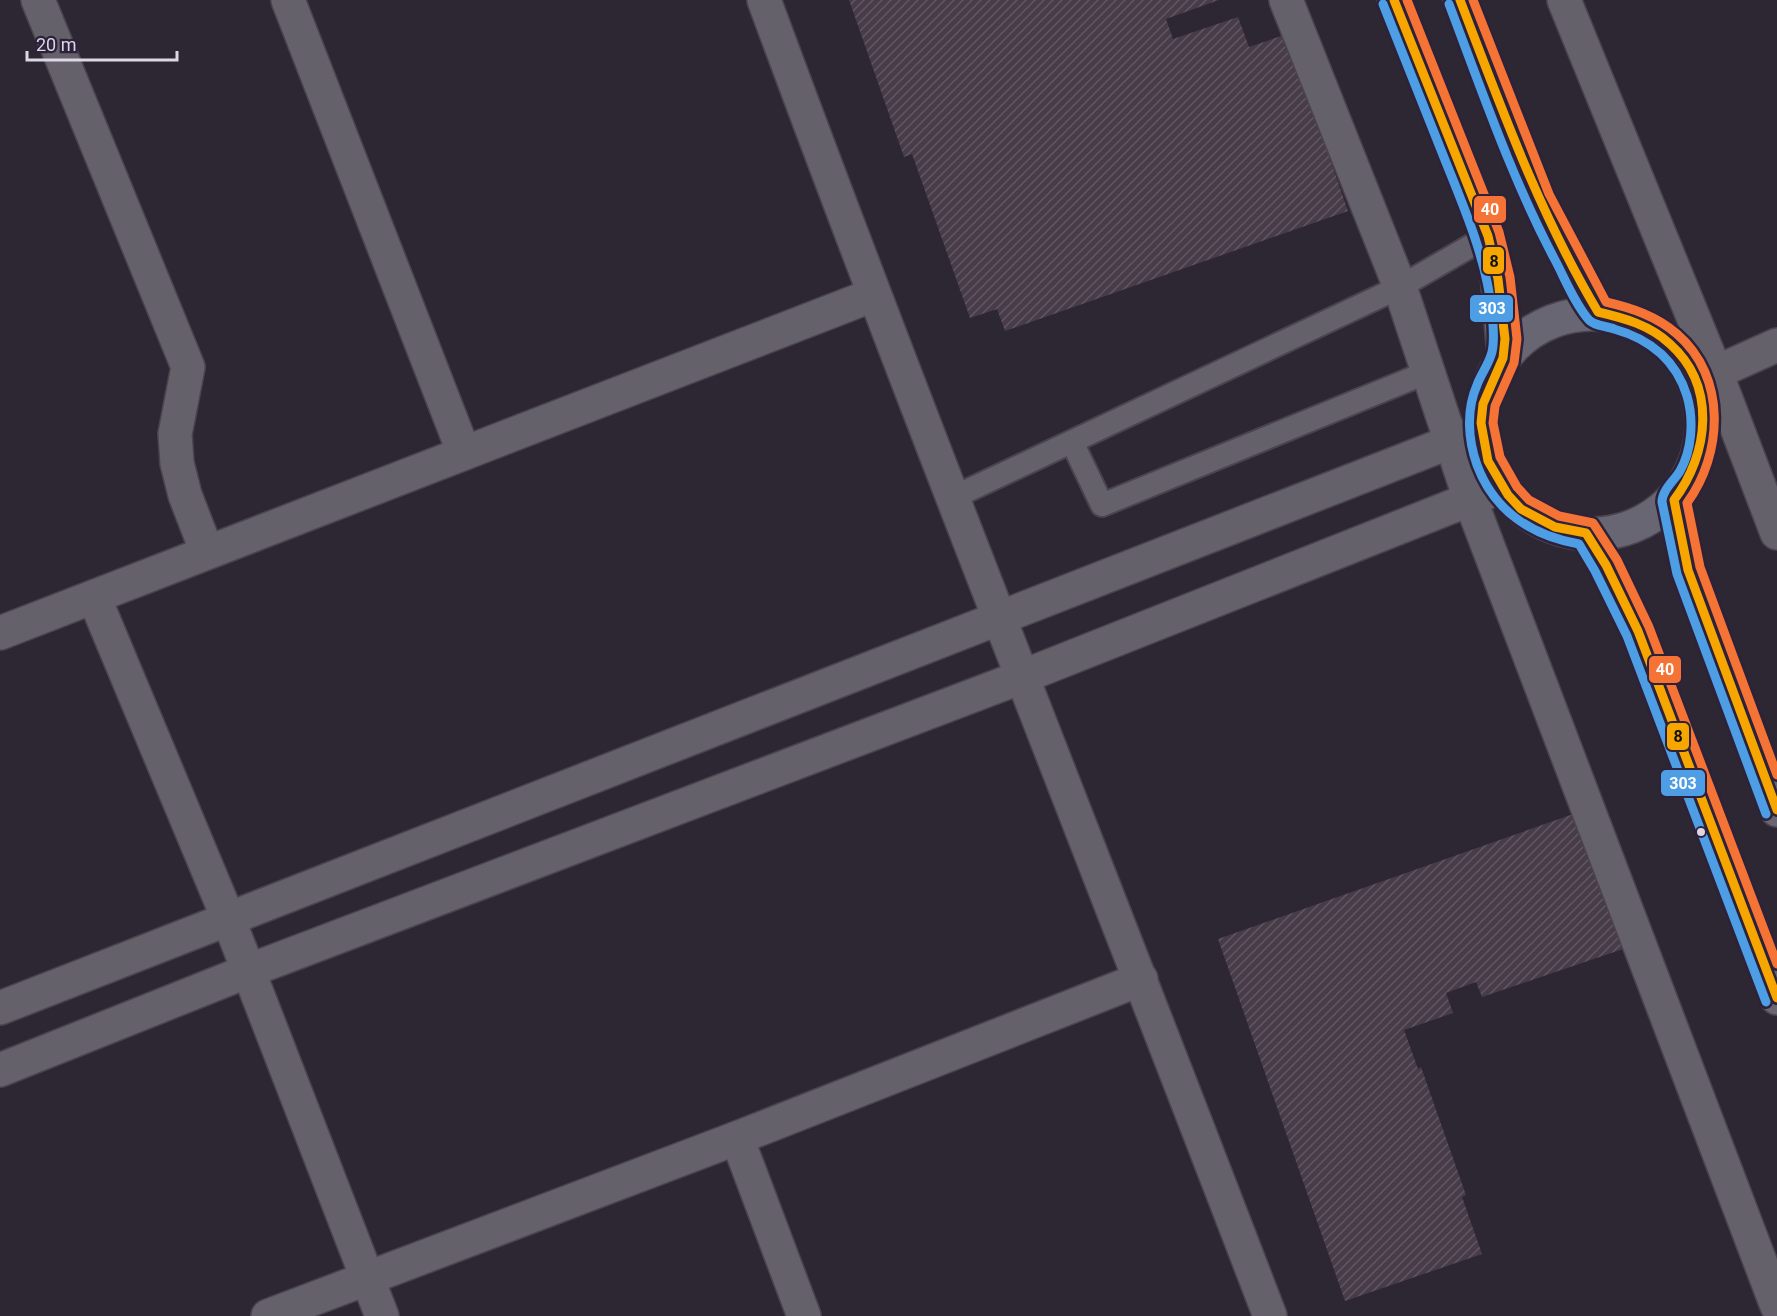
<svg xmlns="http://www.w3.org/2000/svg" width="1777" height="1316" font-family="Roboto,sans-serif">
	<defs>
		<pattern id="building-hatch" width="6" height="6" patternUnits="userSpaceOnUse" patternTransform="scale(1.5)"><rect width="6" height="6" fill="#473c48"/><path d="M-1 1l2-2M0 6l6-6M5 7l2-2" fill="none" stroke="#615762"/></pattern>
	</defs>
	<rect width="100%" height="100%" fill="#2d2734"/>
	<g fill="url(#building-hatch)">
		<polygon points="849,0 1219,0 1166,19 1173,39 1238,17 1249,47 1287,34 1348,211 1005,331 997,309 970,318 912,154 904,157"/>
		<polygon points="1579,812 1626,948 1482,997 1476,982 1446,993 1453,1013 1404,1030 1418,1069 1421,1067 1466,1195 1462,1197 1482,1254 1345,1301 1218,939"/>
	</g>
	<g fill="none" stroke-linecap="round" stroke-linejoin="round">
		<g stroke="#4a444f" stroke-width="26">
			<g id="lane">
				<polyline points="1072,442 1102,505 1428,372"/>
				<polyline points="954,497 1400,287 1488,236"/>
			</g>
		</g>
		<g stroke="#4a444f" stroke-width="36">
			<g id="street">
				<polyline points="38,0 188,367 175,434 177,463 185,495 207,552"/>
				<polyline points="288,0 464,453"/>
				<path d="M 764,0 C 927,441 1102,877 1270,1316"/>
				<polyline points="1286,0 1400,287 1470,499 1777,1306"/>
				<polyline points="1564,0 1716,373 1777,533"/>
				<polyline points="1697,381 1777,345"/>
				<polyline points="94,597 228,918 382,1316"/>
				<polyline points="0,633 873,295"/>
				<polyline points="0,1008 1481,430"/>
				<polyline points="0,1070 248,971 1024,676 1501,487"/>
				<polyline points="737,1138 804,1316"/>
				<polyline points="268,1316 737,1138 1141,979"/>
			</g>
		</g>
		<g stroke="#4a444f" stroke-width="36">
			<g id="primary">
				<polyline points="1394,0 1488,236 1497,274 1504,355"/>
				<path d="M 1460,0 C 1501,106 1537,216 1598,312"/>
				<circle cx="1592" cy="424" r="110"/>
				<polyline points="1674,500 1688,570 1777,810"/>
				<polyline points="1586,533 1606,565 1638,631 1777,998"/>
			</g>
		</g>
		<use href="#lane" stroke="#65616b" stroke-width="22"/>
		<use href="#street" stroke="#65616b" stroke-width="33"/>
		<use href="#primary" stroke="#696674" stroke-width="33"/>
		<g stroke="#2d2239" stroke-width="14">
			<g id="bus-1">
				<polyline points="1394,0 1488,236 1498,279 1505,339 1503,358 1483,404 1481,423 1488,461 1508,495 1521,509 1555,527 1586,533 1606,565 1638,631 1777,998"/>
				<path d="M 1460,0 C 1501,107 1539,213 1598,312 C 1624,318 1650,325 1670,344 C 1717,386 1709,454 1674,500 L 1688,570 L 1777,810"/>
			</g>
		</g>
		<g stroke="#2d2239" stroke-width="14">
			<g id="bus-2">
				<path d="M 1383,4 C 1404,56 1424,108 1445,160 C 1465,210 1486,258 1492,312 C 1493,325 1495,339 1492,352 C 1489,364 1481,374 1477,385 C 1466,410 1468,440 1477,465 C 1494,511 1532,536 1579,544 L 1595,571 L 1627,636 L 1766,1002"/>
				<path d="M 1449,4 C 1482,91 1512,179 1555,260 C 1565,279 1575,304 1589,320 C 1594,326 1607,326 1614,329 C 1650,339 1676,360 1687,396 C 1694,420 1692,450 1680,471 C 1674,481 1662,490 1662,502 L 1677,574 L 1766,814"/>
			</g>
		</g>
		<g stroke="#2d2239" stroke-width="14">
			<g id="bus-3">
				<polyline points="1407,0 1499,232 1510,277 1517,339 1514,363 1495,406 1493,423 1500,457 1517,487 1529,500 1559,516 1593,523 1617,560 1649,627 1777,964"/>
				<path d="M 1473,0 L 1549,194 L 1606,302 C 1632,308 1656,316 1677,334 C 1727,377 1723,454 1687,503 L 1700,567 L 1777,775"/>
			</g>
		</g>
		<use href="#bus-1" stroke="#f7a600" stroke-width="9"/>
		<use href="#bus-2" stroke="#4d9ee5" stroke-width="9"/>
		<use href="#bus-3" stroke="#f57335" stroke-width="9"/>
	</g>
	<circle fill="#ddd6e6" stroke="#2d2239" stroke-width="2" cx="1701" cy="832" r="5"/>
	<g stroke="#2d2239" stroke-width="2">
		<rect x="1473" y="195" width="34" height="29" rx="6" fill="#f57335"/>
		<rect x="1482" y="246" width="23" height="29" rx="6" fill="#f7a600"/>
		<rect x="1469" y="294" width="45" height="29" rx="6" fill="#4d9ee5"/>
		<rect x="1648" y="655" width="34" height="29" rx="6" fill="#f57335"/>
		<rect x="1666" y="722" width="24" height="29" rx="6" fill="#f7a600"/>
		<rect x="1660" y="769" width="46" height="28" rx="6" fill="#4d9ee5"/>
	</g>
	<g font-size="16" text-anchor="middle" font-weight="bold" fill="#fff">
		<text x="1490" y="215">40</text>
		<text x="1492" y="314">303</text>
		<text x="1665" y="675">40</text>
		<text x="1683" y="789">303</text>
	</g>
	<g font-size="16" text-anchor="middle" font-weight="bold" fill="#111">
		<text x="1494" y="267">8</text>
		<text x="1678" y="742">8</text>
	</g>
	<path d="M27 51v9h150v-9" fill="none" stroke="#ddd6e6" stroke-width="3"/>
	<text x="36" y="51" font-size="18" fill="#ddd6e6" stroke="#2d2239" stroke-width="4.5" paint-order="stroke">20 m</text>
</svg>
